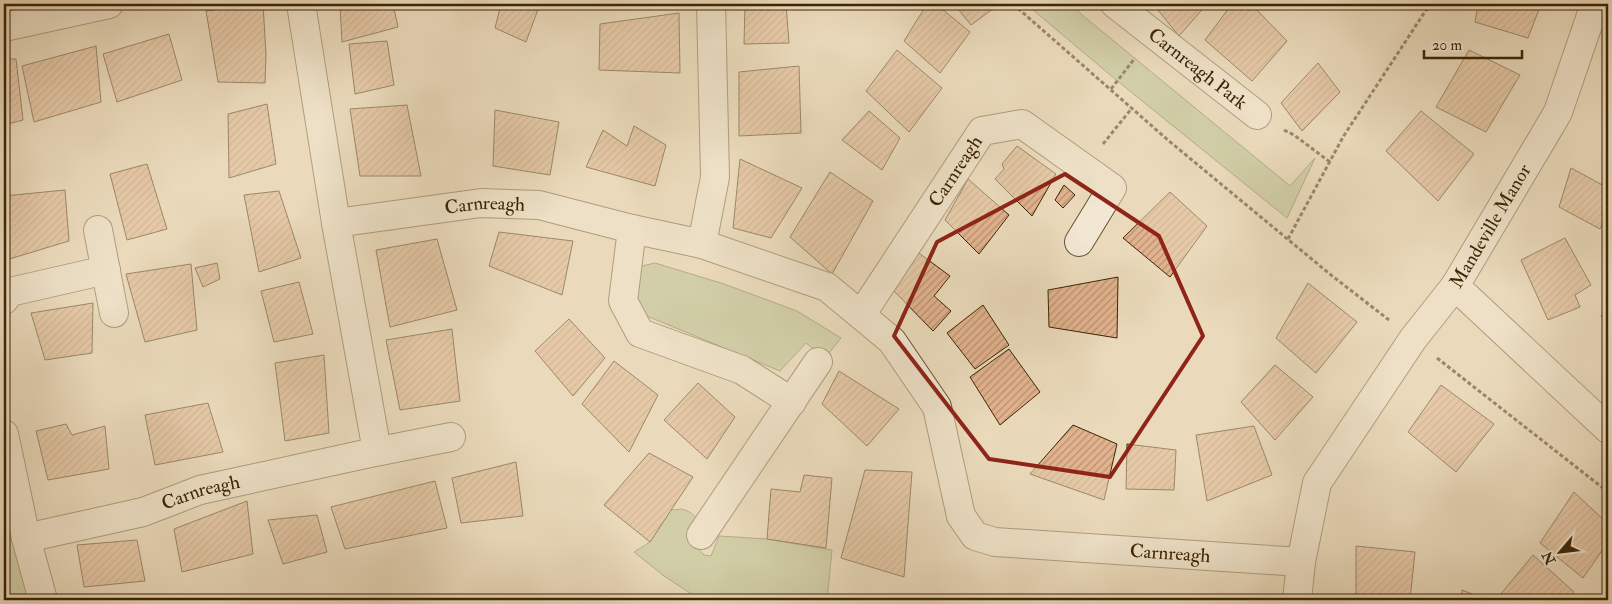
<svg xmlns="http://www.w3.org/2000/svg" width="1612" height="604" font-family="'IM FELL Double Pica',serif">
	<defs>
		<pattern id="building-hatch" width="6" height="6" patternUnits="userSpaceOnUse" patternTransform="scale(1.25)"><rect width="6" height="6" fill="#e2b38e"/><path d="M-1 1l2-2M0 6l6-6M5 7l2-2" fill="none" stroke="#b89172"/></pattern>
	</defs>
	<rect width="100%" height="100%" fill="#eadabb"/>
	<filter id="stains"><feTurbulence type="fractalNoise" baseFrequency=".004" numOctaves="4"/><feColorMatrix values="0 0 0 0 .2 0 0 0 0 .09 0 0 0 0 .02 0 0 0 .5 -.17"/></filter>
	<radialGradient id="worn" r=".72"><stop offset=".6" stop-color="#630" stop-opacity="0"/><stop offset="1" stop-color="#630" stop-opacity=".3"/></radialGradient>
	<g fill="#b6c091" stroke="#79724a">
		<polygon points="1026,4 1072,4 1081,14 1290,186 1315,158 1287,218 1115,79"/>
		<path d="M 655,263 L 724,284 L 797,311 L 841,338 L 825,358 L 806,343 L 780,371 L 642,314 C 630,293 625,286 642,266 Z"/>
		<polygon points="4,505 5,513 29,600 4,600"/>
		<path d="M 682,509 C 704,516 698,528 698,548 L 704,555 L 711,556 L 719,536 L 767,539 L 832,550 L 827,600 L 716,600 L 693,595 L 664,576 L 634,552 L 650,542 L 671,510 Z"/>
	</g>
	<g fill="url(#building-hatch)" stroke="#3c2503">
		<polygon points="257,4 263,4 266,54 265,83 218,82 206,11"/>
		<polygon points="340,4 393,4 398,27 342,42"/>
		<polygon points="501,4 540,4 526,42 495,28"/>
		<polygon points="745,4 786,4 789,43 744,44"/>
		<polygon points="927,4 936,4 970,32 940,73 904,41"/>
		<polygon points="954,4 989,4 994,8 971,25"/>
		<polygon points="1153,4 1207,4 1179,36"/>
		<polygon points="1232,4 1251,4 1287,41 1252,81 1205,40"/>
		<polygon points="1478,4 1541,4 1528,38 1475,22"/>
		<polygon points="679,13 680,73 599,70 600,24"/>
		<polygon points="169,34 182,80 117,102 103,54"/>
		<polygon points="387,41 394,85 355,94 349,44"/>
		<polygon points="96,46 101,102 34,122 22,66"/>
		<polygon points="897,50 942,88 909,132 866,91"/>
		<polygon points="1469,50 1520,75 1486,132 1436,107"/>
		<polygon points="4,59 16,59 23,120 4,125"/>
		<polygon points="1318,63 1340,92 1302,131 1281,103"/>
		<polygon points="799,66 801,133 739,136 739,72"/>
		<polygon points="267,104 276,164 229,178 228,114"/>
		<polygon points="407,105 421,176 360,176 350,109"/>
		<polygon points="495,110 559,122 550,175 493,166"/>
		<polygon points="869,111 900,138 882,170 842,140"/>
		<polygon points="1421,111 1474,154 1438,201 1386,151"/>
		<polygon points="634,126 666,145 655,186 586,167 603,130 627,146"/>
		<polygon points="1017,146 1056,174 1032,216 995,179 1004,169 1002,164"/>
		<polygon points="740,159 802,188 771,238 733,228"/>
		<polygon points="147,164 167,229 127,240 110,174"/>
		<polygon points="1571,168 1608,188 1608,211 1600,229 1559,207"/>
		<polygon points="830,172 873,201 832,274 790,237"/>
		<polygon points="968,179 1009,215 979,254 945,220"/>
		<polygon points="1064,185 1075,195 1063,208 1055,200"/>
		<polygon points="65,190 69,241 6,260 4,252 4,196"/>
		<polygon points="279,191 301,258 259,272 244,195"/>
		<polygon points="1170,192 1207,226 1170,277 1123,238"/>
		<polygon points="499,232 573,241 562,295 489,266"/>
		<polygon points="1565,238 1591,285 1575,295 1580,307 1548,320 1521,260"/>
		<polygon points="437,239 457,310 390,327 376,250"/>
		<polygon points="912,248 950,276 934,296 951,311 933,331 892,289"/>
		<polygon points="217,263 220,279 203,287 195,268"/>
		<polygon points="191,264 197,330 145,342 126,274"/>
		<polygon points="1118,277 1117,338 1049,327 1048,290"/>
		<polygon points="299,282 313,334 274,342 261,291"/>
		<polygon points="1308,283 1357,322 1316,373 1276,338"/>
		<polygon points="93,303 92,353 45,360 31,313"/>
		<polygon points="983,305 1009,345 975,369 947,333"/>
		<polygon points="1608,308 1608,325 1601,316"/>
		<polygon points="569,319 605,358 573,396 535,351"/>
		<polygon points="452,329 460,401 400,410 386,340"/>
		<polygon points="1009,349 1040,392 1000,425 970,377"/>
		<polygon points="324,355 329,433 285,441 275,363"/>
		<polygon points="614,361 658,395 629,452 582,404"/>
		<polygon points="1275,365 1313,397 1275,440 1241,402"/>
		<polygon points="839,371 899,409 867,446 822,404"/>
		<polygon points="698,383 735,417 707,459 664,420"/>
		<polygon points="1441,385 1494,424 1456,472 1408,432"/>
		<polygon points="208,403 223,452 155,465 145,415"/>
		<polygon points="66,424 72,435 105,426 109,469 48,480 36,431"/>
		<polygon points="1073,425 1117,444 1104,500 1030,474"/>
		<polygon points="1254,426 1272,475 1207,501 1196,435"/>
		<polygon points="1127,444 1176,450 1174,490 1126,489"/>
		<polygon points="649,453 693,477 650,542 604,505"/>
		<polygon points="516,462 523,516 461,523 452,478"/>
		<polygon points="865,470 912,472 904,577 841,558"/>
		<polygon points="804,475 832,478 826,548 767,539 771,489 800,492"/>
		<polygon points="435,481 447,528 345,549 331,507"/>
		<polygon points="1574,492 1608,524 1608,542 1583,578 1540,543"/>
		<polygon points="247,501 253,554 182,572 174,529"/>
		<polygon points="317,515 327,552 283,564 268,520"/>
		<polygon points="137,540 145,581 84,587 77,545"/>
		<polygon points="1356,546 1415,552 1410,600 1356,600"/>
		<polygon points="1533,555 1574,592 1568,600 1496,600"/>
		<polygon points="1462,590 1487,600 1461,600"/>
	</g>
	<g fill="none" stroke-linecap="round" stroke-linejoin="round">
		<g stroke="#685231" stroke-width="30">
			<g id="minor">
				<polyline points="301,4 336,223 377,451"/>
				<path id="s1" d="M 1115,4 L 1257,115"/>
				<polyline points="4,27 109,4"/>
				<path id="s2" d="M 336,223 L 481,203 L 539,205 L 632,229 L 702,244 L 827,287 L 892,341 L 937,407 L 961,516 L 975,536 L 995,542 L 1301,562"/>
				<polyline points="632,229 623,301 640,333 742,370 792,402"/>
				<polyline points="98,230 114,313"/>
				<polyline points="702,244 715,177 711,4"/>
				<polyline points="1455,286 1608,429"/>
				<polyline points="4,300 10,292 106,270"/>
				<path id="s3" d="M 861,315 L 982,131 L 1022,124 L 1112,188 L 1079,242"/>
				<polyline points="4,434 26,538 43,600"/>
				<polyline points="701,535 818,362"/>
				<path id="s4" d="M 26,538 L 143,512 L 200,490 L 370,453 L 451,437"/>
				<path id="s5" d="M 1297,600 L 1301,562 L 1317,483 L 1413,339 L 1455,286 L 1554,119 L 1558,112 L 1595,4"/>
			</g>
		</g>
		<g stroke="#3c2503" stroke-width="3" stroke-dasharray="4 2.5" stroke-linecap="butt">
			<polyline points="1013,4 1169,141 1331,275 1389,320"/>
			<polyline points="1111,89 1135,58"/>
			<polyline points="1284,130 1294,135 1330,162"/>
			<polyline points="1103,144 1132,108"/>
			<polyline points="1288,239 1343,137 1430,4"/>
			<polyline points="1437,358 1608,492"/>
		</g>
		<use href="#minor" stroke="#f1e7d3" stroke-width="28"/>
	</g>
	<path d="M0 0H1612V604H0ZM 1065,174 L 1159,236 L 1203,336 L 1110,477 L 989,459 L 894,336 L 937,242 Z" fill="#eadabb" fill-opacity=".55" fill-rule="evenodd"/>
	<path fill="none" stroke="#8f2418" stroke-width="4" stroke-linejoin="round" d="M 1065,174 L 1159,236 L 1203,336 L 1110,477 L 989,459 L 894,336 L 937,242 Z"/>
	<g text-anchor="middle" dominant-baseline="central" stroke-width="4" stroke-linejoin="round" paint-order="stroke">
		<g font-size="19" fill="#3c2503" stroke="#f1e7d3">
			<text stroke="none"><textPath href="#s1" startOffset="105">Carnreagh Park</textPath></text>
			<text stroke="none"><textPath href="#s3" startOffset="172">Carnreagh</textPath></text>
			<text stroke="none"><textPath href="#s2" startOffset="150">Carnreagh</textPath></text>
			<text stroke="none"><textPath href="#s5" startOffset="429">Mandeville Manor</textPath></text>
			<text stroke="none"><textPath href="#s4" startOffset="181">Carnreagh</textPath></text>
			<text stroke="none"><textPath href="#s2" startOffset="1001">Carnreagh</textPath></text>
		</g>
	</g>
	<rect width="1612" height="604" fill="none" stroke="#eadabb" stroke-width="20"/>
	<rect x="5" y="5" width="1602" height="594" fill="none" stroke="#3c2503" stroke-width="2.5"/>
	<rect x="10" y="10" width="1592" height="584" fill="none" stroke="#3c2503"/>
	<g transform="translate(1560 552) rotate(242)" stroke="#f1e7d3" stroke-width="4" paint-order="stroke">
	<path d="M0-4L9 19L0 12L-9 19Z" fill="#3c2503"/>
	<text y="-8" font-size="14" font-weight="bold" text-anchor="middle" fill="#3c2503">N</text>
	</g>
	<path d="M1424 50v8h98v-8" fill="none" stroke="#3c2503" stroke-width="2.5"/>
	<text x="1432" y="50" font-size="15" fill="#3c2503" stroke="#f1e7d3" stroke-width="4" paint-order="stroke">20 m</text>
	<rect width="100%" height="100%" filter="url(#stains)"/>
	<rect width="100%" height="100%" fill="url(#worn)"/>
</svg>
